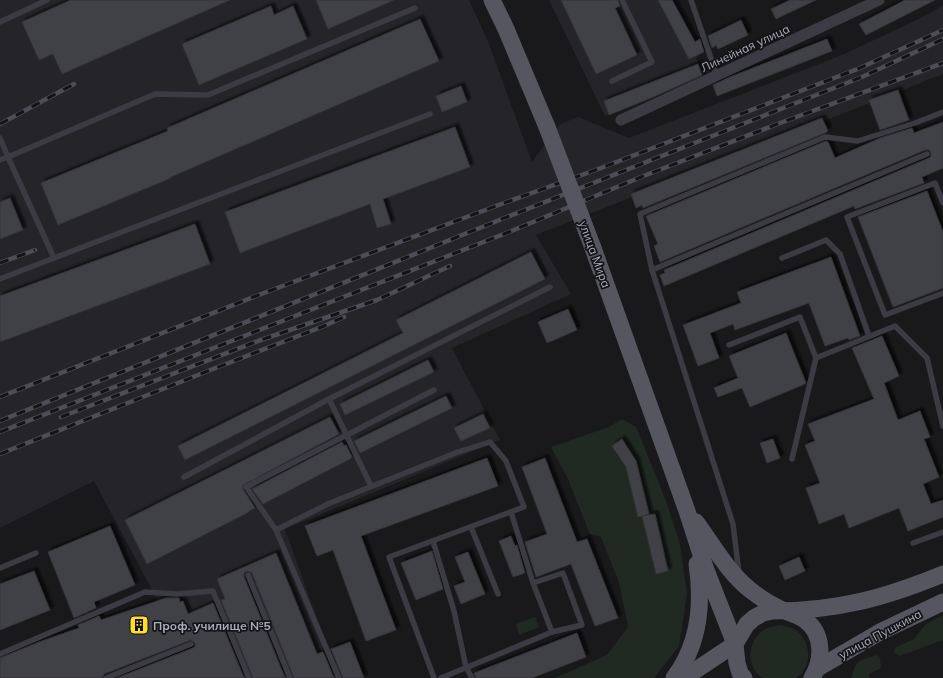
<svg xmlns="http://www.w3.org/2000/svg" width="943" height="678" font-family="Mulish,sans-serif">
	<defs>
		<filter id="shadow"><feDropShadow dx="3.5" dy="-3.5" stdDeviation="1" flood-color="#0009"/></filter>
	</defs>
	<rect width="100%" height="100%" fill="#19191c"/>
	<g fill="#252529">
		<polygon points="0,0 469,0 487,39 532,162 560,124 578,117 629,138 842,55 927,15 943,5 943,74 536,235 571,294 452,348 500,440 285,529 338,678 214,678 183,597 160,605 94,481 0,528"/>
		<polygon points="549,0 672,0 701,53 696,58 703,78 605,116"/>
	</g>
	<g fill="#202a23">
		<polygon points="622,419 636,427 666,501 680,544 687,594 679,646 654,678 555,678 607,655 628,627 619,582 601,537 590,534 568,479 551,447 609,427"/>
		<polygon points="943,615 943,640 899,656 894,652 895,648 914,639 926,624"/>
		<polygon points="535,617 539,627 519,635 516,624"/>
		<path d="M 782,625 C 786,627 791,627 794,629 C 808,638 813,658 803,671 C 802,674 798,676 796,678 L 763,678 C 747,669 747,646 759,634 C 765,627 774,626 782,625 Z"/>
		<path d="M 878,655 L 880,659 L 881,668 L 869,674 L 869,678 L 851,678 C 857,659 859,660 878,655 Z"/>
	</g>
	<g fill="#404146" stroke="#343338" filter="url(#shadow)">
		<polygon points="71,0 230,0 62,74 53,54 39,60 22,22"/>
		<polygon points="316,0 394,0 328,29"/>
		<polygon points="561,0 618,0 620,6 615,8 637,55 596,74"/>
		<polygon points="658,0 672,0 695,42 700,39 704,52 689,59"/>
		<polygon points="790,0 816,0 776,19 771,9"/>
		<polygon points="905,0 935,0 866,35 859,24"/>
		<polygon points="271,6 274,15 293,6 307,39 199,85 182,44"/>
		<polygon points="420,19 439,61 171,177 171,178 58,225 41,183 168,131 167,128"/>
		<polygon points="741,20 748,35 718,49 716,45 712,48 708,36"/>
		<polygon points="827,39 832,51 717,96 713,85 730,77"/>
		<polygon points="698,64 702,75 651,98 609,115 604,101"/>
		<polygon points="461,86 467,102 442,112 436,96"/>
		<polygon points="898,90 909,120 880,130 869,100"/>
		<polygon points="822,118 828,131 825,133 643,208 642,205 636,208 631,194"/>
		<polygon points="943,122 943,168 922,177 924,183 855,209 854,206 664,286 660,275 665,273 664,270 929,158 931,156 931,153 929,150 925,150 660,262 654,246 658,244 646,216 826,141 828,142 835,158 880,138 912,128 914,133"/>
		<polygon points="455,127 470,167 383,199 391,224 377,228 370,204 240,253 225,212"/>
		<polygon points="927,191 943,232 943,288 893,307 858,217"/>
		<polygon points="10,198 23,230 0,239 0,202"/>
		<polygon points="195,224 210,264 0,342 0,296"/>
		<polygon points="531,252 545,279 185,460 178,446 403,333 396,320"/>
		<polygon points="831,257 860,336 849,340 848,338 825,346 809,303 735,330 733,324 710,333 719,358 698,366 683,325 741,303 737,292"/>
		<polygon points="568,309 577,330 547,343 538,322"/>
		<polygon points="786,333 806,383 805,384 750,407 742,388 718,397 714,388 738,378 729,356"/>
		<polygon points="882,336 899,376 884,383 898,420 920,411 930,437 924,439 939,477 923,484 931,504 943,500 943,517 908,531 899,508 849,528 844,514 819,524 806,488 820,483 805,445 815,441 808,424 874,399 852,348"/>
		<polygon points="428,360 434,372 345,415 340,404"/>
		<polygon points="446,396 452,408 360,453 354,441"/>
		<polygon points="483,414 490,428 461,441 454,428"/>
		<polygon points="330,417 339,434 243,485 243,489 255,508 249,511 249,512 147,564 125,520"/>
		<polygon points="622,439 636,461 649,514 638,517 626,467 612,446"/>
		<polygon points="773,439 780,458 767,463 760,443"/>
		<polygon points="342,442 344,446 346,445 352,457 350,459 263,504 252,489"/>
		<polygon points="487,458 498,486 361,536 396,630 366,641 333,550 317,556 305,526"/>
		<polygon points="545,458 577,542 587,539 618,618 595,626 571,564 536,577 525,542 547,534 522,467"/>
		<polygon points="655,514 668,571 656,574 642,516"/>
		<polygon points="110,526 135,585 94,602 96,608 74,618 48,552"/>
		<polygon points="511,536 515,546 517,545 525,573 513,577 499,541"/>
		<polygon points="432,551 443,589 416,600 401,563"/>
		<polygon points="468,552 485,594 461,604 454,586 465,582 455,557"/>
		<polygon points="276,553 317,654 323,652 334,678 294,678 252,573 248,571 244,573 244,577 285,678 253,678 221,600 225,599 217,579"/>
		<polygon points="799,557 805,571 785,580 779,566"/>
		<polygon points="34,571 50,610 0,630 0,584"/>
		<polygon points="166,598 179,598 180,602 183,601 188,614 213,603 244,678 117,678 193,648 195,646 195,643 191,640 104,674 102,678 0,678 0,658 39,642 79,628 78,625 99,616 101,620"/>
		<polygon points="577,633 586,657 532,678 476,678 474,673"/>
		<polygon points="350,642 364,678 343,678 331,649"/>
	</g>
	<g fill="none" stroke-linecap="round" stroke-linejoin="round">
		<g stroke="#3c3b43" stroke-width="5.5">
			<polyline points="691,0 717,76"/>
			<polyline points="0,22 47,0"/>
			<polyline points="612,81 652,62 622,0"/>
			<polyline points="0,138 8,157 155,94 208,95 415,8"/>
			<polyline points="0,160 8,157 54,258 430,114"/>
			<polyline points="943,203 935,183 847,217 885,315 943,293"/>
			<polyline points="782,258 826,240 840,254 869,336"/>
			<polyline points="652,270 927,154"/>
			<polyline points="0,279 54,258"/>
			<polyline points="729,345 800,317 816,358"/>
			<polyline points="329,399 371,486"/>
			<polyline points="792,459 816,358 895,326 927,358 943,426"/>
			<polyline points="184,477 329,399 550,287"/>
			<polyline points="511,512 533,583 552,632"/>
			<polyline points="471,527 498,594"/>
			<polyline points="276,530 246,487 434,390"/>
			<polyline points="433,541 454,611 466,667 472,678"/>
			<polyline points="913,543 943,532"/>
			<polyline points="0,568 36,553"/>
			<polyline points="739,573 733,524 652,270 640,214 825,137 858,141 915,123 943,112"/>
			<polyline points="248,575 290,678"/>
			<polyline points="0,654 145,592 177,594 213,591 249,678"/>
			<polyline points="106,678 191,644"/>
			<polyline points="339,678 276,530 330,503 458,452 490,442 506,461 524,507 389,557 434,678"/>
			<polyline points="441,678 552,632 582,625 563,573 533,583"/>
		</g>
		<polyline stroke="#3c3b43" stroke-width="11" points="621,120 879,0"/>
		<g stroke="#555660" stroke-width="17">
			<polyline points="492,0 506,29 547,127"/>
			<polyline points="593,248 687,511 706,570 735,644 737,663 740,673 744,678"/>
			<path d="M 696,522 C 713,545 727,571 749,589 C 759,597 771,605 783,610 C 791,614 798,615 805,620 C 824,634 823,660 812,678"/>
			<polyline points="818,668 880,632 943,602"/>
			<path d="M 674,678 C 699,645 703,604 697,564"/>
			<path d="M 684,678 L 735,644 L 747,624 L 754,618 L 763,613 L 773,611 C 837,611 884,598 943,574"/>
		</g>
		<g stroke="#4c4d56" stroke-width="4.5">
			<g id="rail">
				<polyline points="0,124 74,84"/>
				<polyline points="0,263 35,250"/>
				<polyline points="0,397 256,296 504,203 601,168 860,68 943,30"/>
				<polyline points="61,417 258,341 377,300 450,266"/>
				<polyline points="0,421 507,217 862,77 943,39"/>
				<polyline points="0,432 509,232 641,177 780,123 943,63"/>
				<polyline points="0,454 213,369 324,326 344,317"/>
			</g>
		</g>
		<use href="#rail" stroke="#141417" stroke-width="3" stroke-dasharray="9" stroke-linecap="butt"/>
		<polyline stroke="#555660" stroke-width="17" points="547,127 593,248"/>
	</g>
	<defs>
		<g id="building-square" transform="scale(1)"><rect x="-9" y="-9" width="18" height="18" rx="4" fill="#ffdd2d" stroke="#141417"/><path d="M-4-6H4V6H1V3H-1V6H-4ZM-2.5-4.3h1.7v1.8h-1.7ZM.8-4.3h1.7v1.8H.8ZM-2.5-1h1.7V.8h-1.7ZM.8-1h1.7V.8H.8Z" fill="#111"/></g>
	</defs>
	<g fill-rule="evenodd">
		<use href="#building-square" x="139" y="625"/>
	</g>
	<g text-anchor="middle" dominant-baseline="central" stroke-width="3.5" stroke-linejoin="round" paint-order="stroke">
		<g font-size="12" fill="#aaadbc" stroke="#141417">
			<text transform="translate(745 48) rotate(-25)">Линейная улица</text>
			<text transform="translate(595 254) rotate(70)">улица Мира</text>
			<text transform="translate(880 634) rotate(-28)">улица Пушкина</text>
		</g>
		<g font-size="12" font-weight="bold" fill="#aaadbc" stroke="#141417" text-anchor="start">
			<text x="153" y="625">Проф. училище №5</text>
		</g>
	</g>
</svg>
